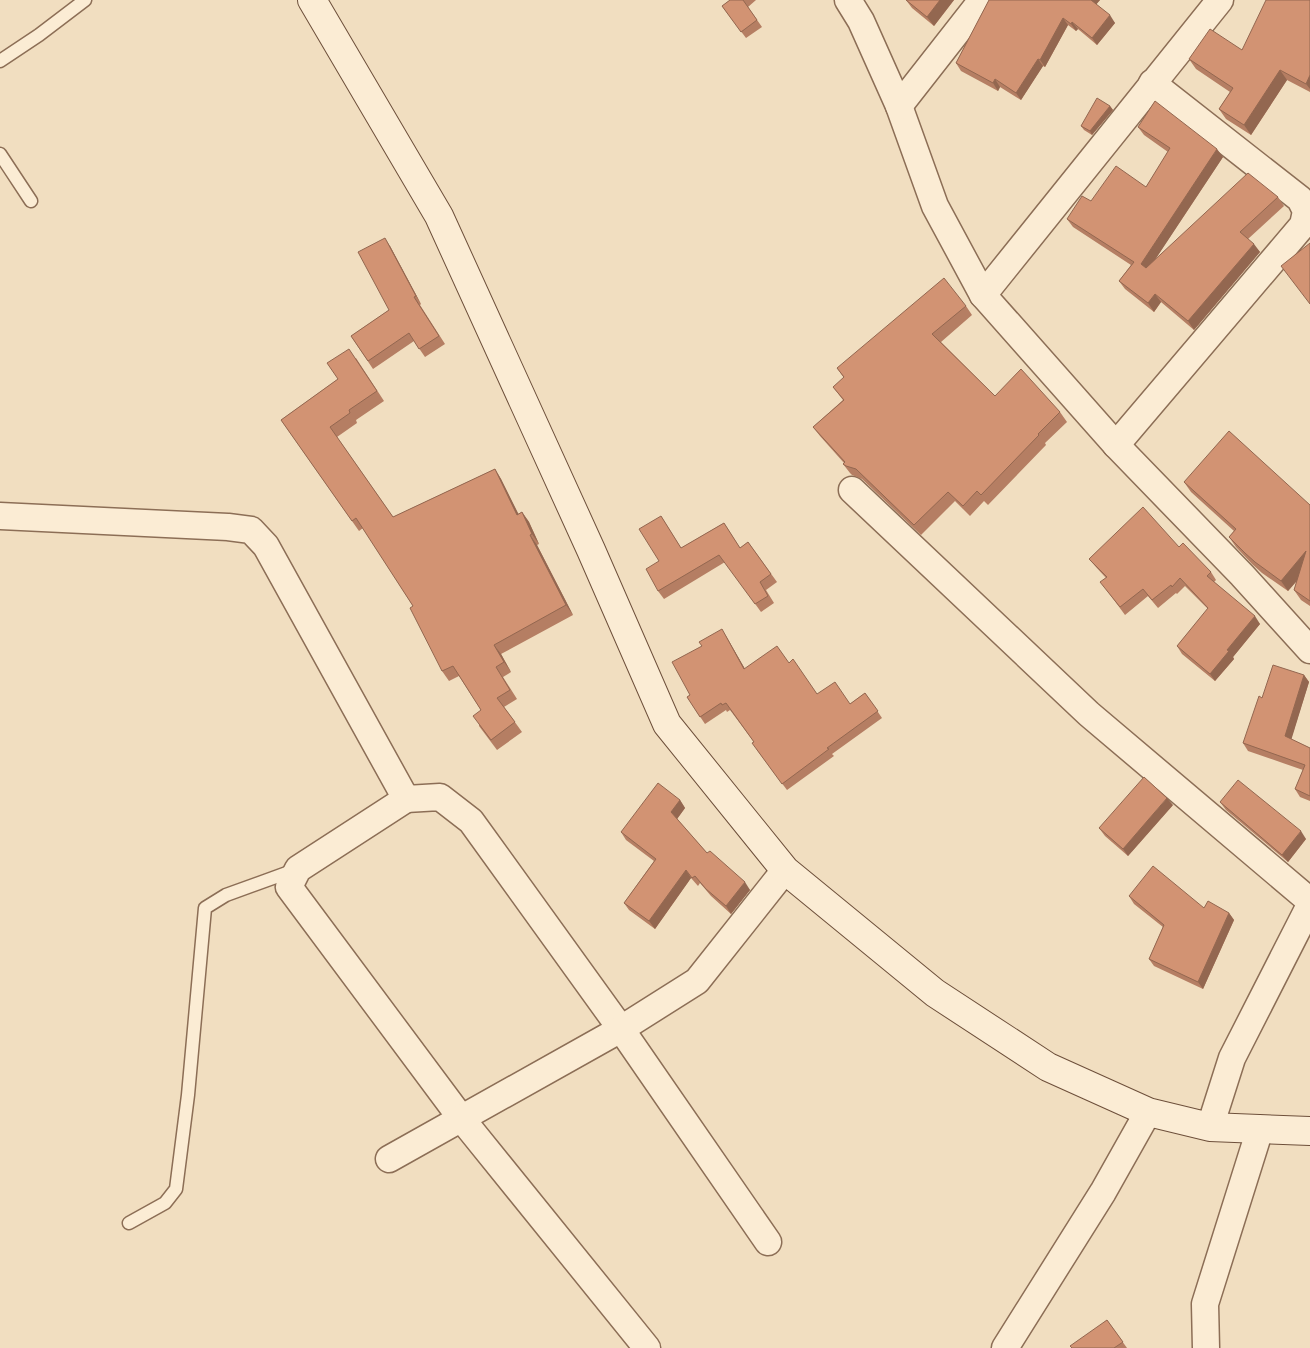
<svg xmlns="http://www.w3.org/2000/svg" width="1310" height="1348" font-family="'Noto Serif',serif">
	<rect width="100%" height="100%" fill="#f1dec0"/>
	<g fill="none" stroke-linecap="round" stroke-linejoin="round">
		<g stroke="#8c6e56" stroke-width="15">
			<g id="lane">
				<polyline points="0,61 39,35 85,0"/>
				<polyline points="0,154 31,201"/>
				<polyline points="129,1223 165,1203 176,1189 188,1095 205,908 226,895 295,870"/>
			</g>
		</g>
		<g stroke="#8c6e56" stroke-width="29">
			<g id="street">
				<polyline points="848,0 861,21 899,106 935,206 983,295 1116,445 1242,575 1310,650"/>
				<polyline points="899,106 982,0"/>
				<polyline points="983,295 1220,0"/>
				<polyline points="1116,445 1303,225 1306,211 1300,199 1152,83"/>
				<polyline points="852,490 1089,714 1310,901"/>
				<polyline points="0,516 228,527 251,530 266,546 406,799 440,797 471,821 621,1029 768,1242"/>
				<polyline points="406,799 298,869 289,887 461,1118 647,1348"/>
				<polyline points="1210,1127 1232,1058 1310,905"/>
				<polyline points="389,1159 621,1029 697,981 785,870"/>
				<polyline points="1005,1348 1103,1192 1148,1112"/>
				<polyline points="1206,1348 1205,1304 1260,1129"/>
			</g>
		</g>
		<g stroke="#6d4f3a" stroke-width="30">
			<polyline id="secondary" points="312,0 439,216 591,550 667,724 785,870 935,993 1048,1067 1148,1112 1210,1127 1310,1131"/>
		</g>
		<use href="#lane" stroke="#fbecd4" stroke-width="12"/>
		<use href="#street" stroke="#fbecd4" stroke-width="26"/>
		<use href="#secondary" stroke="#fbecd4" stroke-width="28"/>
	</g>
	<g fill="#b57e63">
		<polygon points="730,0 756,0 748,7 762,27 746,38 722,6"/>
		<polygon points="906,0 954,0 934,26 912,8"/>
		<polygon points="989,0 1100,0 1096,4 1115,23 1097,45 1078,29 1076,31 1068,25 1045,67 1043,66 1021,100 1000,87 998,91 961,71 956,63"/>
		<polygon points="1310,0 1310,92 1287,80 1251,135 1226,119 1219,109 1230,92 1196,69 1189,59 1242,50"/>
		<polygon points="1110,106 1113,110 1092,135 1084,130 1081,126"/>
		<polygon points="1138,127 1223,157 1154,261 1278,197 1284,206 1248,239 1260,252 1194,330 1161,302 1154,312 1125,289 1119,281 1131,265 1073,227 1067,219 1091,201 1146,187 1168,152 1144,135"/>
		<polygon points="390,246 421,304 420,305 445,344 425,357 414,341 373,369 351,336 389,310"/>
		<polygon points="966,306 972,315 941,342 995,396 1060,412 1067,422 1045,443 1046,445 988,505 984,501 970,516 955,501 921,535 862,479 852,475 850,473 843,464 844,463 820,436 813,427 843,400 833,387 844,378 837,368"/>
		<polygon points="356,358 384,401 356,420 357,423 337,437 393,517 495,469 501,479 518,514 522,512 529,522 539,544 537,545 573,615 501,654 511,672 503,677 517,699 504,707 522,732 497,750 479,726 481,710 459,676 449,681 442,671 413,606 363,528 359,531 281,420 338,379"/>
		<polygon points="1184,482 1310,505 1310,606 1301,600 1294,590 1297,581 1288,591 1262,573 1252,564 1236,547 1229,537 1234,531 1191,492"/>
		<polygon points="661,516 681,548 724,523 740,548 748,542 777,582 766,590 774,603 761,612 725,562 664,599 658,591 659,561"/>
		<polygon points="1179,547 1211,572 1216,580 1214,582 1260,624 1233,657 1234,659 1215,681 1182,654 1177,646 1208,609 1185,586 1177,594 1176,593 1158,608 1148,596 1125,615 1106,589 1106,578 1095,566 1089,559"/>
		<polygon points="726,636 745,669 789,663 817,694 850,704 865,693 882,718 832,754 834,756 787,790 757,750 754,742 730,710 727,712 726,710 705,724 687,697 690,695"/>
		<polygon points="1304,675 1309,682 1291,739 1310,748 1310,801 1300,797 1295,789 1303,770 1248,751 1243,743 1262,698"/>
		<polygon points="680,800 685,808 677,819 707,853 750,890 731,914 711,896 700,883 698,886 691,878 655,929 629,910 624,903 654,861 626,840 621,832"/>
		<polygon points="1220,802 1306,839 1288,862 1226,810"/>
		<polygon points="1173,805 1128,856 1105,836 1099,828"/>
		<polygon points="1129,896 1204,908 1229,913 1234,920 1203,989 1154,966 1149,959 1163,927 1134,904"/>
		<polygon points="1107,1320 1127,1348 1072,1348"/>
	</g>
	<g fill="#936750">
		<polygon points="940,0 954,0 934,26 927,17"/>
		<polygon points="1090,0 1100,0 1095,6"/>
		<polygon points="1110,15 1115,23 1097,45 1092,38"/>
		<polygon points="1063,18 1068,25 1045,67 1040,60"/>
		<polygon points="1072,22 1078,29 1076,31 1071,24"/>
		<polygon points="1038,59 1043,66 1021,100 1016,93"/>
		<polygon points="1280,70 1287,80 1251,135 1244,125"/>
		<polygon points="1310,75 1310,89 1306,84"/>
		<polygon points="995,79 1000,87 998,91 993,83"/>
		<polygon points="1110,106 1113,110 1092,135 1090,131"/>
		<polygon points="1217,149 1223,157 1147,272 1141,264"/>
		<polygon points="385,238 390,246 421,304 416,296"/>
		<polygon points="1254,244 1260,252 1194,330 1188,321"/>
		<polygon points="1155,294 1161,302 1154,312 1148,303"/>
		<polygon points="495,469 501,479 524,525 517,515"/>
		<polygon points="522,512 529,522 539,544 532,534"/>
		<polygon points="530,535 537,545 573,615 566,605"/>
		<polygon points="1306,551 1310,565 1288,591 1281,581"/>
		<polygon points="1255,616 1260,624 1233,657 1234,659 1215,681 1210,674 1227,650"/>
		<polygon points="722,629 726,636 749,676 744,669"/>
		<polygon points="494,645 501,654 511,672 504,662"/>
		<polygon points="1304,675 1309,682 1290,744 1285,736"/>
		<polygon points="1167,798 1173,805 1128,856 1123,849"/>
		<polygon points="680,800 685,808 677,819 671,812"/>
		<polygon points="1301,831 1306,839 1288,862 1282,855"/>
		<polygon points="686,870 691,878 655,929 649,921"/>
		<polygon points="745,882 750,890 731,914 726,906"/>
		<polygon points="1229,913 1234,920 1203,989 1198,982"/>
	</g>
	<g fill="#d29373" stroke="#936750">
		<polygon points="730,0 743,0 757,20 741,32 722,6"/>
		<polygon points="906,0 940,0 927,17"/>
		<polygon points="989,0 1091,0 1110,15 1092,38 1072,22 1071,24 1063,18 1040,60 1038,59 1016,93 995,79 993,83 956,63"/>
		<polygon points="1266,0 1310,0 1310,75 1306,84 1280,70 1244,125 1219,109 1233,88 1189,59 1210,29 1242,50"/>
		<polygon points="1097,98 1110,106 1090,131 1081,126"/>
		<polygon points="1155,101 1217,149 1141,264 1146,268 1248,173 1278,197 1240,232 1254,244 1188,321 1155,294 1148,303 1119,281 1134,262 1067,219 1082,196 1091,201 1116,166 1146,187 1170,148 1138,127"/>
		<polygon points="385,238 416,296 414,297 439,336 419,349 409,333 368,361 351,336 389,310 358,252"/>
		<polygon points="1310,243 1310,304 1281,266"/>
		<polygon points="944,278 966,306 932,334 995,396 1021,369 1060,412 1038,434 1039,435 981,495 977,491 963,506 948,492 914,525 856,469 846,466 843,464 845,462 813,427 844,400 833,387 844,377 837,368"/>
		<polygon points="349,349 377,391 349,410 350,413 330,427 393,517 495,469 517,515 522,512 532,534 530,535 566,605 494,645 504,662 496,667 510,690 497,698 515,722 491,740 473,716 481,710 453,666 442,671 410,608 413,606 356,518 352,521 281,420 338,379 327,363"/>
		<polygon points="1229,431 1310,505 1310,601 1294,590 1306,551 1281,581 1255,562 1245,553 1229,537 1236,529 1184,482"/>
		<polygon points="1143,507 1179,547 1183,543 1211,572 1207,576 1255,616 1227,650 1229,651 1210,674 1177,646 1208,608 1180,578 1172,587 1171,585 1152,600 1143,589 1120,607 1100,582 1107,577 1089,559"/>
		<polygon points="661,516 681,548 724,523 740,548 748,542 771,574 760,582 768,596 755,604 719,555 658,591 646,569 659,561 639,529"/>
		<polygon points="722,629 744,669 777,646 789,663 793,659 817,694 835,682 850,704 865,693 878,711 827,748 829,749 782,784 752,743 754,742 726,703 722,705 721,703 700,717 687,697 690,695 672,662 702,646 699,642"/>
		<polygon points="1273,665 1304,675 1285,736 1310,748 1310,796 1295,789 1305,765 1243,743 1259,696 1262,698"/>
		<polygon points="1144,777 1167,798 1123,849 1099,828"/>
		<polygon points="1238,780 1301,831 1282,855 1220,802"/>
		<polygon points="658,783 680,800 671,812 707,853 710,851 745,882 726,906 706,889 695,876 692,878 686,870 649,921 624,903 656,859 621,832"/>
		<polygon points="1153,866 1204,908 1208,901 1229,913 1198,982 1149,959 1164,925 1129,896"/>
		<polygon points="1107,1320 1123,1342 1114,1348 1072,1348 1070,1346"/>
	</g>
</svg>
